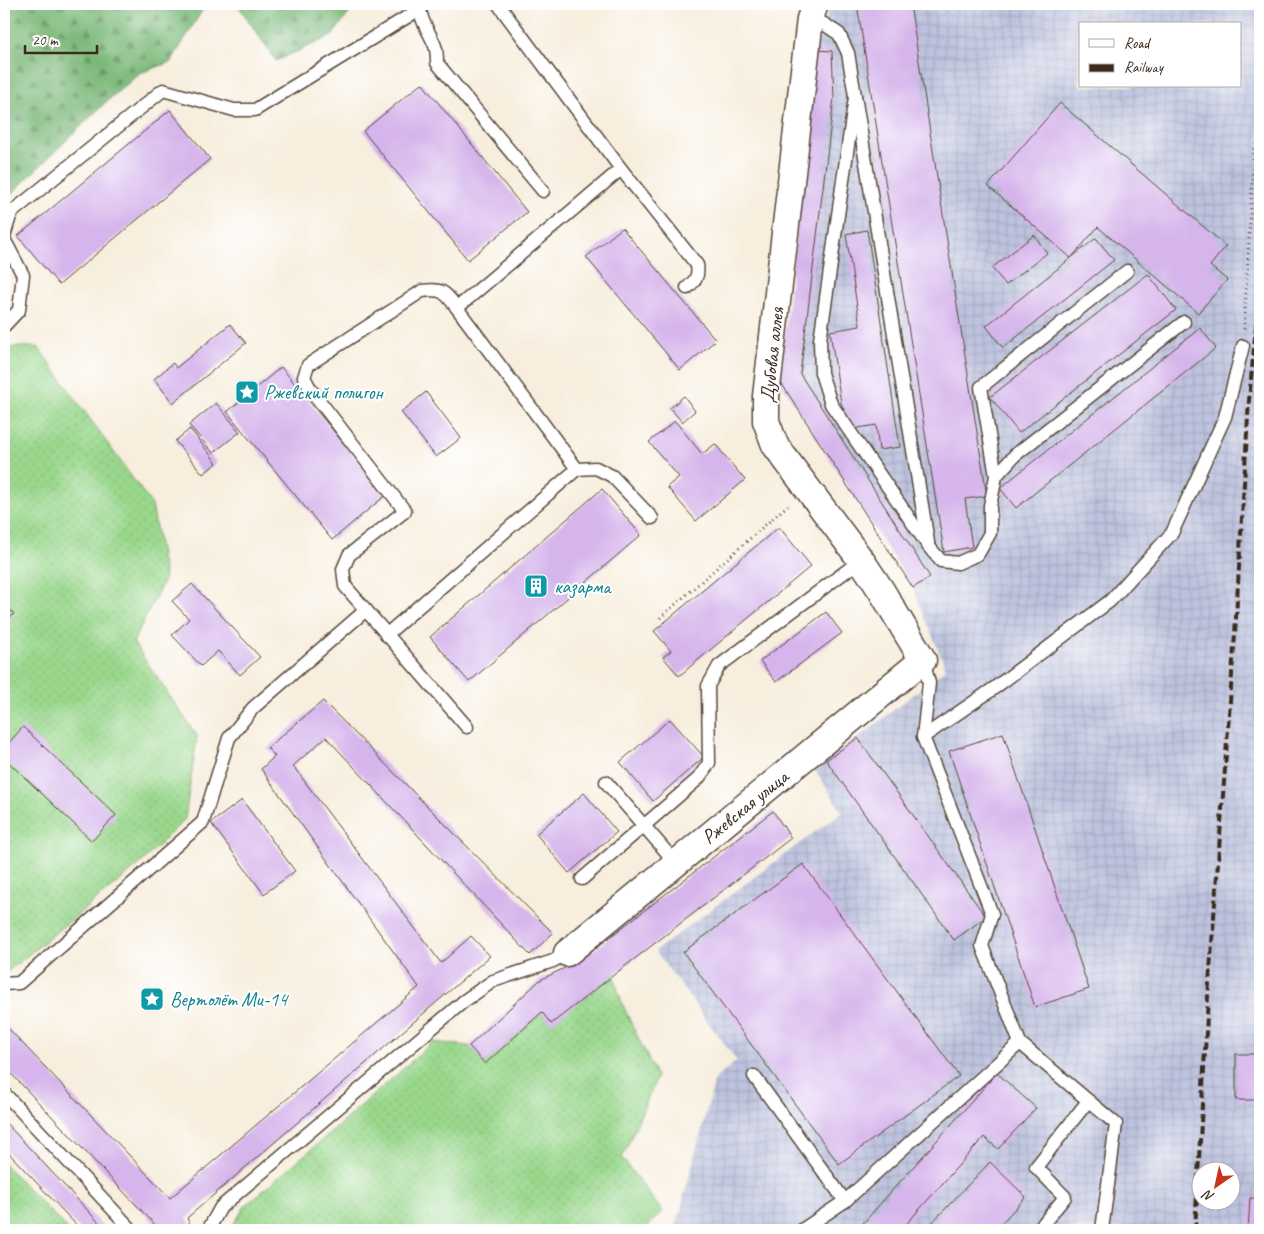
<svg xmlns="http://www.w3.org/2000/svg" width="1264" height="1234" font-family="Caveat,sans-serif">
	<defs>
		<pattern id="industrial-grid" width="8" height="8" patternUnits="userSpaceOnUse" patternTransform="scale(1.25)"><rect width="8" height="8" fill="#bdc3de"/><path d="M0 4h8M4 0v8" fill="none" stroke="#a3a8be"/></pattern>
		<pattern id="grass-dots" width="8" height="8" patternUnits="userSpaceOnUse" patternTransform="scale(1.25)"><rect width="8" height="8" fill="#99d78c"/><path d="M2 2h.1M6 6h.1" fill="none" stroke="#85b978" stroke-width="1.8" stroke-linecap="round"/></pattern>
		<pattern id="forest-firs" width="22" height="20" patternUnits="userSpaceOnUse" patternTransform="scale(1.25)"><rect width="22" height="20" fill="#7ab878"/><path d="M5 1l3.5 6h-7zM16 11l3.5 6h-7z" fill="#659662"/></pattern>
	</defs>
	<rect width="100%" height="100%" fill="#fff"/>
	<filter id="ink" filterUnits="userSpaceOnUse"><feTurbulence type="fractalNoise" baseFrequency=".02" numOctaves="2"/><feDisplacementMap in="SourceGraphic" scale="10" xChannelSelector="R" yChannelSelector="G"/><feConvolveMatrix kernelMatrix="1 2 1 2 8 2 1 2 1" color-interpolation-filters="sRGB"/></filter>
	<filter id="wash" filterUnits="userSpaceOnUse"><feTurbulence type="fractalNoise" baseFrequency=".0096" numOctaves="4" result="noise"/><feDisplacementMap in="SourceGraphic" scale="20" xChannelSelector="R" yChannelSelector="G"/><feGaussianBlur stdDeviation="1.12" result="paint"/><feColorMatrix in="noise" values="0 0 0 0 0 0 0 0 0 0 0 0 0 0 0 0 0 1.4 0 .05"/><feComposite in="paint" operator="in"/></filter>
	<g filter="url(#wash)">
		<rect width="100%" height="100%" fill="#f7eedd"/>
		<path fill="url(#industrial-grid)" fill-rule="evenodd" d="M 831,4 L 1260,4 L 1260,1230 L 675,1230 L 715,1079 L 737,1061 L 655,951 L 842,812 L 814,768 L 858,738 L 946,669 L 913,588 L 780,381 L 815,50 ZM 1080,24 L 1240,24 L 1240,86 L 1080,86 ZM 1202,1172 L 1232,1172 L 1232,1202 L 1202,1202 Z"/>
		<g fill="url(#grass-dots)" stroke="#6a8055">
			<polygon points="14,347 38,347 152,505 165,578 133,642 197,736 185,819 139,865 7,972 4,968 4,352"/>
			<path d="M 615,974 C 613,993 648,1056 657,1077 L 622,1158 L 662,1211 L 645,1230 L 230,1230 L 245,1206 L 336,1128 L 433,1042 L 469,1046 L 485,1064 L 542,1012 L 551,1023 Z"/>
			<polygon points="4,1164 68,1230 4,1230"/>
		</g>
		<g fill="url(#forest-firs)" stroke="#5a714b">
			<polygon points="4,4 206,4 171,62 140,73 105,103 4,201"/>
			<polygon points="237,4 356,4 332,36 276,61"/>
		</g>
		<g id="blocks">
			<g fill="#d5b5eb">
				<polygon points="857,4 910,4 987,496 965,499 972,547 944,552"/>
				<polygon points="815,50 832,51 834,98 800,374 930,577 913,588 780,381"/>
				<polygon points="422,83 527,212 468,260 363,131"/>
				<polygon points="1060,103 1226,246 1210,266 1227,280 1198,313 1098,227 1071,258 1096,238 1114,260 1003,348 986,326 1071,258 988,186"/>
				<polygon points="170,110 210,159 59,285 18,236"/>
				<polygon points="622,228 716,340 680,370 586,257"/>
				<polygon points="867,230 900,447 879,450 876,425 853,429 841,403 830,331 860,326 846,234"/>
				<polygon points="1034,235 1047,253 1006,285 992,268"/>
				<polygon points="1148,274 1176,310 1019,433 990,397"/>
				<polygon points="230,324 246,343 173,403 154,379 173,363 176,368"/>
				<polygon points="1200,328 1216,348 1016,508 1000,488"/>
				<polygon points="281,367 386,495 332,540 227,412"/>
				<polygon points="426,392 461,438 436,457 401,412"/>
				<polygon points="684,396 695,411 682,422 670,408"/>
				<polygon points="216,403 240,432 213,453 189,425"/>
				<polygon points="675,421 702,454 715,444 745,480 696,521 667,487 679,477 649,442"/>
				<polygon points="190,429 217,463 203,474 175,441"/>
				<polygon points="602,489 641,535 469,682 430,637"/>
				<polygon points="779,527 811,566 679,676 663,657 671,651 654,631"/>
				<polygon points="192,584 260,657 240,675 218,651 201,666 172,635 189,619 172,601"/>
				<polygon points="4,602 14,614 4,622"/>
				<polygon points="826,612 842,633 776,682 760,661"/>
				<polygon points="323,701 553,933 530,955 326,737 293,766 441,963 471,936 490,956 187,1218 193,1230 160,1230 4,1066 4,1024 170,1198 419,987 261,769 275,756 267,748"/>
				<polygon points="670,719 704,757 653,801 620,762"/>
				<polygon points="23,727 116,815 92,841 4,758 4,748"/>
				<polygon points="1003,733 1089,989 1035,1007 949,751"/>
				<polygon points="858,738 986,917 954,940 826,760"/>
				<polygon points="584,793 617,832 569,873 536,834"/>
				<polygon points="242,800 295,871 264,894 211,823"/>
				<polygon points="773,811 791,838 615,974 551,1024 542,1012 485,1064 469,1046 540,980 579,961"/>
				<polygon points="803,864 959,1076 839,1164 683,952"/>
				<rect x="1236" y="1054" width="24" height="46"/>
				<polygon points="997,1073 1036,1108 998,1149 984,1137 901,1230 857,1230"/>
				<polygon points="4,1121 106,1230 81,1230 4,1148"/>
				<polygon points="990,1162 1026,1197 995,1230 925,1230"/>
				<polygon points="1250,1198 1260,1198 1260,1230 1248,1230"/>
			</g>
		</g>
	</g>
	<g filter="url(#ink)">
		<use href="#blocks" fill-opacity="0" stroke="#57473b" stroke-width="1"/>
		<g fill="none" stroke-linecap="round" stroke-linejoin="round">
			<g stroke="#57473b" stroke-width="15">
				<g id="lane">
					<path d="M 420,4 C 419,20 430,32 435,46 C 437,51 437,58 437,63 L 543,191"/>
					<polyline points="498,4 621,169 457,308 577,469"/>
					<polyline points="810,19 824,24 839,34 848,53 928,542"/>
					<polyline points="855,97 820,340 821,373 831,404 929,547 941,561 958,563 978,554 990,533 990,506 996,476 981,387 1127,271"/>
					<path d="M 621,169 L 697,265 C 699,277 695,281 687,288"/>
					<polyline points="4,236 11,213 163,90 234,110 255,110 420,9"/>
					<polyline points="4,239 23,275 19,310 4,326"/>
					<path d="M 457,308 C 445,292 443,288 422,291 L 308,365 L 304,377 L 311,390 L 405,511 L 349,555 L 343,569 L 345,586 L 467,727"/>
					<polyline points="996,476 1015,455 1184,322"/>
					<polyline points="386,635 577,469 596,468 612,476 652,518"/>
					<polyline points="923,660 929,683 923,737 992,914 982,946 1020,1043 1116,1124 1102,1230"/>
					<polyline points="923,737 993,689 1110,601 1172,533 1225,417 1243,346"/>
					<polyline points="606,782 676,863"/>
					<polyline points="582,879 698,779 709,763 708,686 719,666 861,560"/>
					<polyline points="4,983 5,984 19,983 203,822 229,738 253,708 366,610"/>
					<polyline points="754,1076 845,1201 802,1230"/>
					<polyline points="4,1093 132,1230"/>
					<polyline points="845,1201 1020,1043"/>
					<polyline points="208,1230 221,1207 464,1001 493,981 553,961 567,953"/>
					<polyline points="1038,1230 1065,1197 1036,1167 1088,1101"/>
				</g>
			</g>
			<g stroke="#57473b" stroke-width="29">
				<polyline id="street" points="567,953 923,660 881,590 861,560 775,445 766,421 766,396 810,19 815,4"/>
			</g>
			<g stroke="#57473b" stroke-width="3" stroke-dasharray="1 4" stroke-linecap="butt">
				<polyline points="1244,329 1254,148 1260,139"/>
				<polyline points="660,618 788,505"/>
			</g>
			<use href="#lane" stroke="#fff" stroke-width="12"/>
			<use href="#street" stroke="#fff" stroke-width="26"/>
			<polyline stroke="#3b2a1e" stroke-width="4" stroke-dasharray="8 4" stroke-linecap="butt" points="1195,1230 1208,997 1235,634 1249,400 1260,285"/>
		</g>
	</g>
	<defs>
		<g id="sight-square" transform="scale(1.25)"><rect x="-9" y="-9" width="18" height="18" rx="4" fill="#0f9aa8" stroke="#fff"/><path d="M0-6L1.8-2.2L6-1.7L2.9 1.2L3.7 5.4L0 3.3L-3.7 5.4L-2.9 1.2L-6-1.7L-1.8-2.2Z" fill="#fff"/></g>
		<g id="building-square" transform="scale(1.25)"><rect x="-9" y="-9" width="18" height="18" rx="4" fill="#0f9aa8" stroke="#fff"/><path d="M-4-6H4V6H1V3H-1V6H-4ZM-2.5-4.3h1.7v1.8h-1.7ZM.8-4.3h1.7v1.8H.8ZM-2.5-1h1.7V.8h-1.7ZM.8-1h1.7V.8H.8Z" fill="#fff"/></g>
	</defs>
	<g fill-rule="evenodd">
		<use href="#sight-square" x="247" y="392"/>
		<use href="#building-square" x="536" y="586"/>
		<use href="#sight-square" x="152" y="999"/>
	</g>
	<g text-anchor="middle" dominant-baseline="central" stroke-width="4" stroke-linejoin="round" paint-order="stroke">
		<g font-size="20" fill="#3b2a1e" stroke="#fff">
			<text transform="translate(772 355) rotate(-84)">Дубовая аллея</text>
			<text transform="translate(745 807) rotate(-39)">Ржевская улица</text>
		</g>
		<g font-size="20" fill="#0d838f" stroke="#fff" text-anchor="start">
			<text x="264" y="392">Ржевский полигон</text>
			<text x="554" y="586">казарма</text>
			<text x="170" y="999">Вертолёт Ми-14</text>
		</g>
	</g>
	<rect width="1264" height="1234" fill="none" stroke="#fff" stroke-width="20"/>
	<rect x="1079" y="22" width="162" height="65" fill="#ffffff" stroke="#b1aaa5"/>
	<rect x="1089" y="39" width="25" height="8" fill="#ffffff" stroke="#b1aaa5"/>
	<text x="1124" y="48" font-size="15" fill="#3b2a1e">Road</text>
	<rect x="1089" y="64" width="25" height="8" fill="#3b2a1e" stroke="#b1aaa5"/>
	<text x="1124" y="72" font-size="15" fill="#3b2a1e">Railway</text>
	<g transform="translate(1216 1186) rotate(214)"><circle r="24" fill="#ffffff" stroke="#b1aaa5"/>
	<path d="M0-4L9 19L0 12L-9 19Z" fill="#c8321e"/>
	<text y="-8" font-size="14" font-weight="bold" text-anchor="middle" fill="#3b2a1e">N</text>
	</g>
	<path d="M25 45v8h72v-8" fill="none" stroke="#3b2a1e" stroke-width="2.5"/>
	<text x="32" y="45" font-size="15" fill="#3b2a1e" stroke="#ffffff" stroke-width="4" paint-order="stroke">20 m</text>
</svg>
